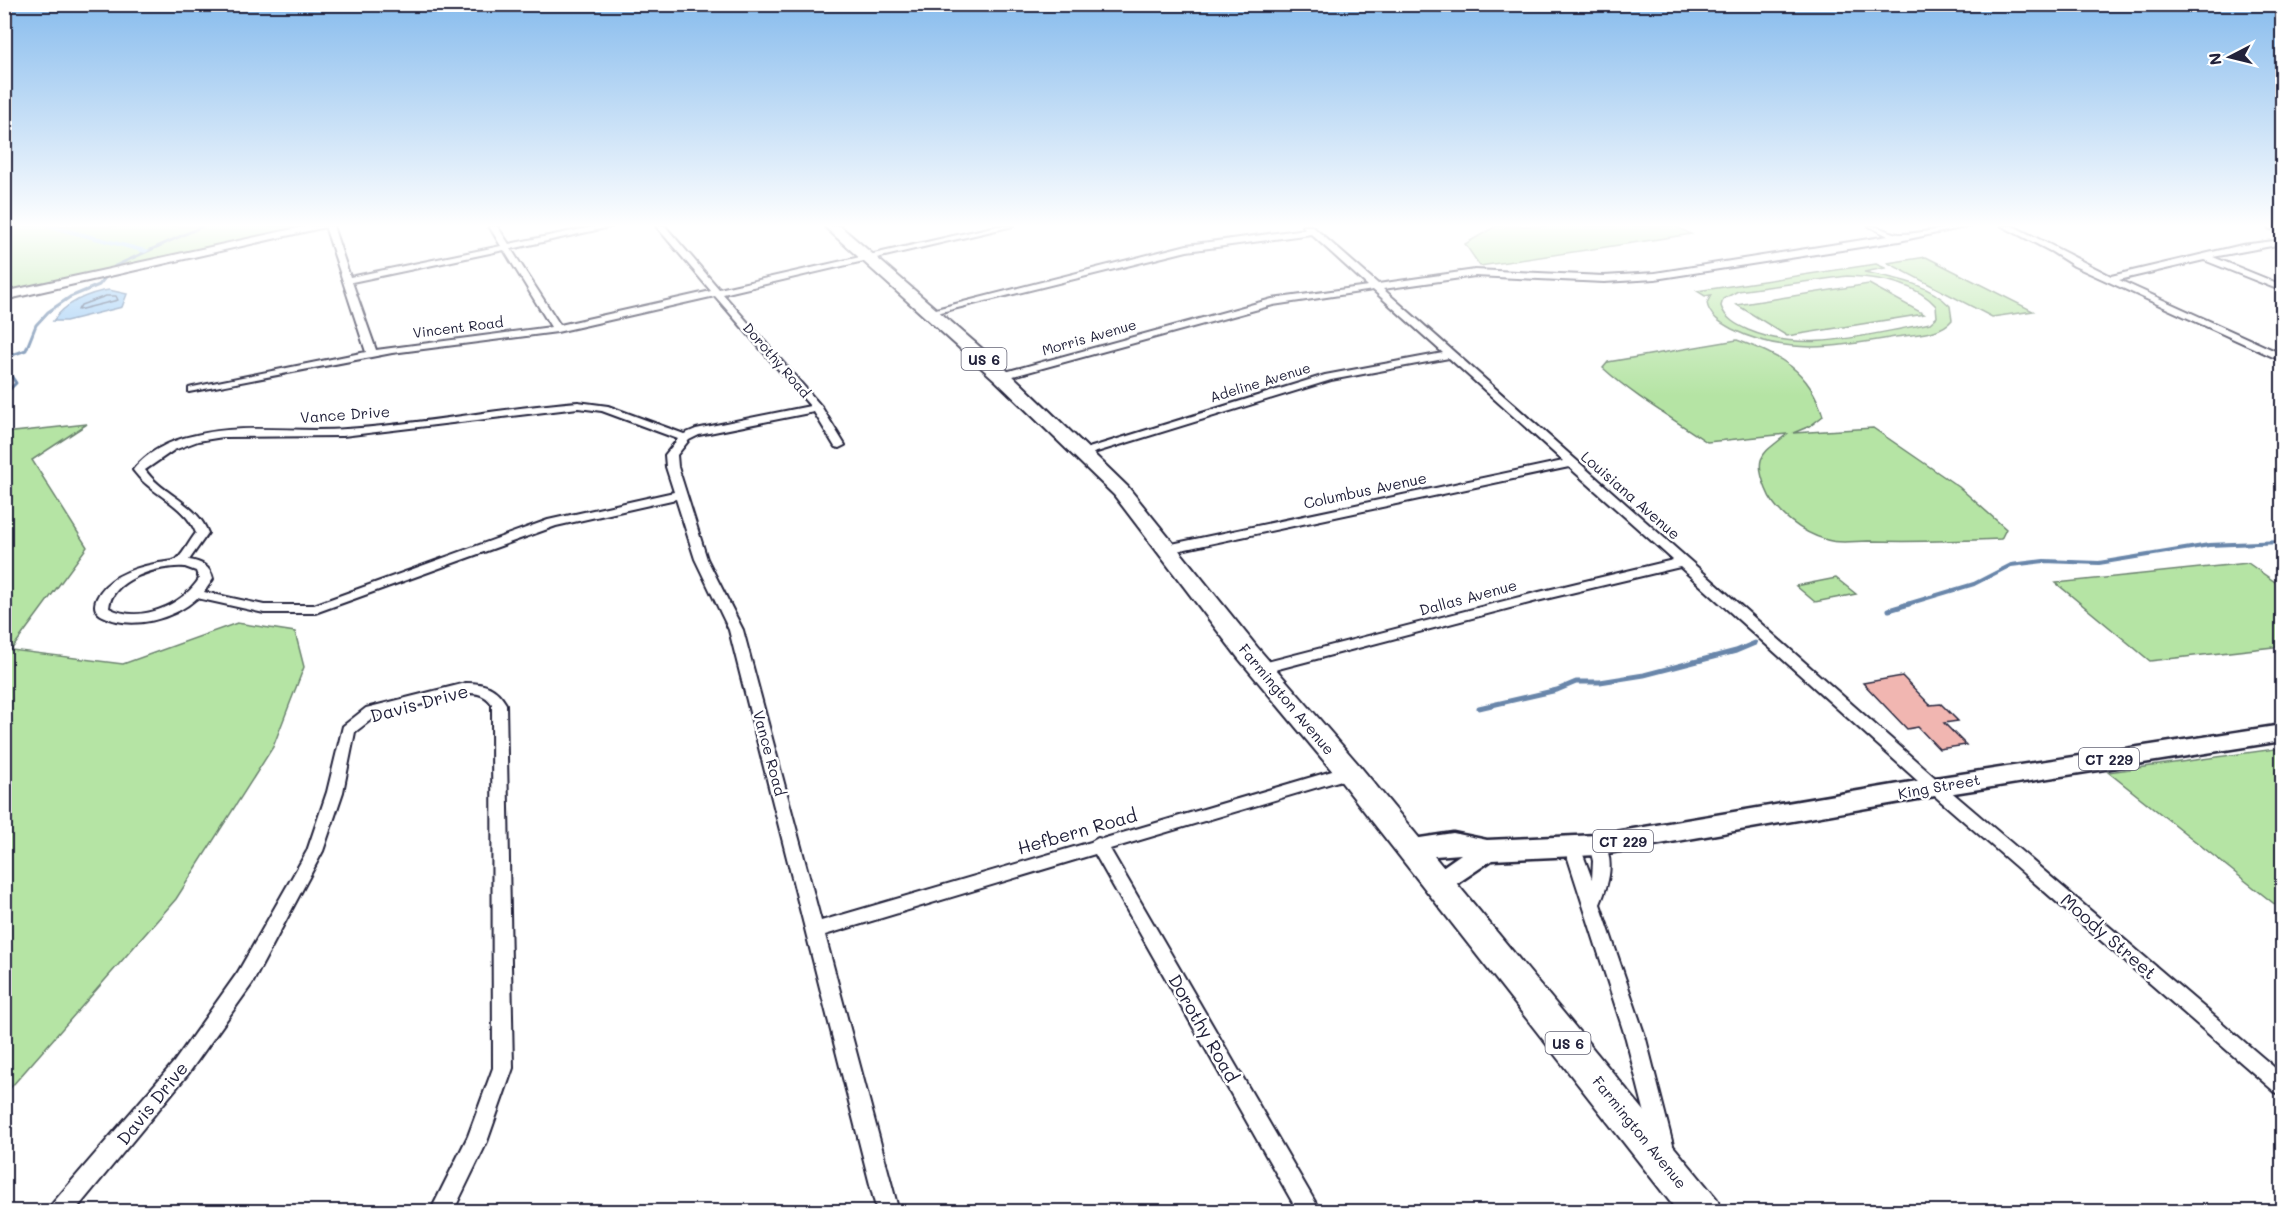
<svg xmlns="http://www.w3.org/2000/svg" width="2287" height="1216" font-family="Mali,sans-serif">
	<rect width="100%" height="100%" fill="#fff"/>
	<filter id="ink" filterUnits="userSpaceOnUse"><feTurbulence type="fractalNoise" baseFrequency=".0167" numOctaves="2"/><feDisplacementMap in="SourceGraphic" scale="12" xChannelSelector="R" yChannelSelector="G"/><feConvolveMatrix kernelMatrix="1 2 1 2 8 2 1 2 1" color-interpolation-filters="sRGB"/></filter>
	<g filter="url(#ink)">
		<g fill="#b5e4a4" stroke="#6c8370" stroke-width="1.5" fill-rule="evenodd">
			<polygon points="5,226 305,226 5,294"/>
			<polygon points="1496,226 1675,226 1691,234 1480,266 1465,244"/>
			<polygon points="1926,257 2033,311 1992,317 1888,263"/>
			<path d="M 1876,264 L 1885,268 L 1864,272 C 1894,278 1928,283 1950,306 L 1952,320 C 1940,335 1913,334 1895,337 C 1839,347 1785,356 1732,329 C 1721,323 1709,316 1707,303 L 1711,295 L 1705,296 L 1697,291 ZM 1847,276 C 1877,277 1915,282 1936,306 L 1937,317 L 1930,323 L 1916,326 C 1860,336 1802,353 1748,330 C 1737,325 1725,319 1721,306 L 1723,299 L 1738,291 Z"/>
			<polygon points="1869,284 1924,314 1787,336 1737,305"/>
			<path d="M 1737,340 C 1780,356 1809,369 1823,416 L 1810,426 L 1793,433 L 1873,428 L 1959,487 L 2006,529 L 2001,539 C 1956,541 1912,542 1868,541 C 1855,541 1839,544 1827,540 C 1802,533 1775,513 1766,489 C 1752,454 1765,453 1787,434 L 1707,442 C 1672,418 1635,397 1603,368 L 1608,362 Z"/>
			<polygon points="87,424 32,460 87,547 11,650 123,664 237,623 295,632 304,667 273,747 176,899 5,1094 5,433"/>
			<polygon points="2248,563 2282,587 2282,646 2150,661 2056,583"/>
			<polygon points="1836,578 1856,594 1815,602 1796,586"/>
			<polygon points="2282,748 2282,910 2108,772"/>
		</g>
		<path fill="#98c9f4" stroke="#6986aa" stroke-width="1.5" d="M 109,290 L 127,294 L 122,307 L 66,321 L 53,321 C 65,303 88,293 109,290 Z"/>
		<g fill="none" stroke-linecap="round" stroke-linejoin="round">
			<polygon stroke="#516585" stroke-width="1.5" points="106,296 116,296 118,300 78,310 81,305"/>
			<g stroke="#6986aa" stroke-width="3">
				<polyline points="4,358 26,350 36,325 48,312 70,297 99,285 115,266 203,226"/>
				<polyline points="4,374 12,377 16,383 5,394"/>
			</g>
			<g stroke="#6986aa" stroke-width="4">
				<polyline points="4,395 7,392"/>
				<polyline points="1904,605 1974,584 2011,565 2044,561 2099,563 2209,545 2282,542"/>
			</g>
			<g stroke="#6986aa" stroke-width="5">
				<polyline points="1889,610 1909,604"/>
				<polyline points="1479,708 1557,690 1576,682 1600,682 1644,675 1736,651 1755,643"/>
			</g>
			<polygon fill="#98c9f4" fill-rule="evenodd" points="40,226 57,226 150,250 145,253"/>
		</g>
		<polygon fill="#f1b6b1" stroke="#22223b" stroke-width="1.5" points="1902,676 1930,705 1941,704 1958,721 1944,723 1966,745 1939,749 1918,727 1907,729 1863,683"/>
		<g fill="none" stroke-linecap="round" stroke-linejoin="round">
			<g stroke="#22223b" stroke-width="4">
				<g id="street">
					<path d="M 325,226 L 333,226 L 350,277 L 501,246 L 489,226 L 497,226 L 509,244 L 597,226 L 614,226 L 511,249 L 560,325 L 711,291 L 656,226 L 665,226 L 719,289 L 997,226 L 1013,226 L 723,294 L 821,406 L 845,445 L 839,448 L 835,447 L 814,412 L 699,435 L 689,440 L 677,455 L 678,467 L 707,559 L 743,630 L 821,921 L 1091,842 L 1098,838 L 1102,839 L 1349,766 L 1355,768 L 1357,772 L 1355,776 L 1110,849 L 1321,1212 L 1298,1212 L 1095,854 L 825,935 L 899,1212 L 877,1212 L 729,630 L 695,559 L 676,499 L 556,526 L 315,613 L 264,613 L 197,598 C 174,619 132,631 103,616 C 95,612 93,606 97,598 C 108,575 137,567 159,563 C 164,562 173,562 177,559 C 184,553 190,540 196,533 C 185,504 151,495 133,470 C 149,450 172,440 196,435 C 245,423 296,433 346,429 C 424,424 500,408 578,402 L 608,406 L 684,434 L 696,429 L 810,406 L 715,296 L 557,332 L 392,353 L 189,392 L 189,388 L 193,387 L 366,352 ZM 504,250 L 551,327 L 376,350 L 352,282 ZM 578,408 L 602,411 L 678,439 L 665,455 L 666,467 L 674,492 L 548,520 L 314,605 L 264,605 L 204,592 L 213,579 C 210,566 201,562 189,560 L 208,533 C 196,502 164,496 145,470 L 174,450 L 198,441 L 223,437 L 343,436 ZM 185,567 L 196,571 L 199,579 C 181,606 140,624 109,608 C 111,579 159,565 185,567 Z"/>
					<path d="M 1303,226 L 1312,226 L 1378,284 L 1475,270 L 1604,276 L 1655,273 L 1888,236 L 1869,226 C 1881,226 1890,234 1900,234 C 1923,234 1946,226 1970,226 L 1899,241 L 1655,279 L 1604,282 L 1475,276 L 1383,289 L 1941,783 L 2282,1074 L 2282,1095 L 2275,1092 L 1929,791 L 1680,567 L 1537,601 L 1263,673 L 1258,671 L 1256,668 L 1263,663 L 1535,593 L 1673,560 L 1569,467 L 1167,553 L 1161,549 L 1167,545 L 1563,461 L 1449,358 L 1331,380 L 1087,455 L 1079,455 L 1077,453 L 1079,451 L 1325,375 L 1443,353 L 1373,290 L 1273,305 L 1006,378 L 998,378 L 997,376 L 998,374 L 1272,299 L 1368,286 L 1311,234 L 1187,251 L 929,315 L 924,312 L 1187,245 L 1306,229 Z"/>
					<polygon points="2002,226 2013,226 2111,276 2242,245 2282,240 2282,244 2213,257 2282,285 2282,291 2204,260 2119,280 2282,354 2282,361 2074,266 2052,252"/>
					<polygon points="2267,226 2282,227 2282,232 2268,228"/>
					<path d="M 466,683 C 485,683 496,687 506,704 L 513,1068 L 487,1142 L 453,1212 L 430,1212 L 468,1136 L 493,1068 L 492,704 C 485,694 477,693 466,693 L 376,716 L 355,732 L 343,792 L 323,851 L 252,984 L 188,1074 L 74,1212 L 49,1212 L 52,1204 L 174,1062 L 238,972 L 307,851 L 327,792 L 343,726 L 366,708 Z"/>
					<path d="M 1597,839 L 1603,840 C 1615,862 1609,883 1600,904 L 1646,1039 L 1673,1145 L 1670,1152 L 1663,1155 L 1656,1152 L 1653,1145 L 1626,1039 L 1564,846 L 1566,841 L 1572,840 L 1578,841 L 1592,879 L 1593,861 L 1589,845 L 1591,840 Z"/>
				</g>
			</g>
			<g stroke="#22223b" stroke-width="4">
				<polygon id="secondary" points="307,226 330,226 4,300 4,292"/>
			</g>
			<g stroke="#22223b" stroke-width="5">
				<polygon id="primary" points="2282,725 2282,741 1935,796 1597,855 1492,860 1446,891 1437,895 1428,891 1424,884 1428,877 1461,854 1409,858 1400,855 1396,848 1400,841 1453,833 1487,840 1597,835 1935,778"/>
			</g>
			<g stroke="#22223b" stroke-width="4">
				<polygon id="highway" points="824,226 840,226 1009,372 1128,487 1257,647 1359,765 1717,1199 1722,1212 1678,1212 1339,779 1239,659 1114,495 995,380"/>
			</g>
			<use href="#street" fill="#fff" fill-rule="evenodd"/>
			<use href="#secondary" fill="#fff" fill-rule="evenodd"/>
			<use href="#primary" fill="#fff" fill-rule="evenodd"/>
			<use href="#highway" fill="#fff" fill-rule="evenodd"/>
		</g>
	</g>
	<linearGradient id="sky" x2="0" y2="1"><stop stop-color="#88bced"/><stop offset="0.57" stop-color="#fff"/><stop offset="1" stop-color="#fff" stop-opacity="0"/></linearGradient>
	<rect width="2287" height="396" fill="url(#sky)"/>
	<g text-anchor="middle" dominant-baseline="central" stroke-width="5" stroke-linejoin="round" paint-order="stroke">
		<g font-size="14" fill="#22223b" stroke="#fff">
			<text transform="translate(458 327) rotate(-7)">Vincent Road</text>
			<text transform="translate(1089 337) rotate(-16)">Morris Avenue</text>
			<text transform="translate(777 360) rotate(49)">Dorothy Road</text>
			<text transform="translate(1260 382) rotate(-17)">Adeline Avenue</text>
		</g>
		<g fill="#fff" stroke="#646476" stroke-width="1.5">
			<rect x="961.5" y="348" width="45" height="22" rx="4.5"/>
			<rect x="2079" y="748" width="60" height="22" rx="4.5"/>
			<rect x="1593" y="830" width="60" height="22" rx="4.5"/>
			<rect x="1545.5" y="1032" width="45" height="22" rx="4.5"/>
		</g>
		<g font-size="14" font-weight="bold" fill="#22223b">
			<text x="984" y="359">US 6</text>
			<text x="2109" y="759">CT 229</text>
			<text x="1623" y="841">CT 229</text>
			<text x="1568" y="1043">US 6</text>
		</g>
		<g font-size="15" fill="#22223b" stroke="#fff">
			<text transform="translate(345 414) rotate(-4)">Vance Drive</text>
			<text transform="translate(1365 490) rotate(-12)">Columbus Avenue</text>
			<text transform="translate(1631 495) rotate(41)">Louisiana Avenue</text>
			<text transform="translate(1468 597) rotate(-15)">Dallas Avenue</text>
			<text transform="translate(1287 699) rotate(50)">Farmington Avenue</text>
			<text transform="translate(770 753) rotate(75)">Vance Road</text>
			<text transform="translate(1939 786) rotate(-10)">King Street</text>
			<text transform="translate(1640 1132) rotate(51)">Farmington Avenue</text>
		</g>
		<g font-size="18" fill="#22223b" stroke="#fff">
			<text transform="translate(419 703) rotate(-15)">Davis Drive</text>
			<text transform="translate(1077 831) rotate(-16)">Hefbern Road</text>
			<text transform="translate(2109 936) rotate(41)">Moody Street</text>
			<text transform="translate(1204 1028) rotate(60)">Dorothy Road</text>
			<text transform="translate(152 1103) rotate(-51)">Davis Drive</text>
		</g>
	</g>
	<rect width="2287" height="1216" fill="none" stroke="#fff" stroke-width="24"/>
	<rect x="12" y="12" width="2263" height="1192" fill="none" stroke="#22223b" stroke-width="2" filter="url(#ink)"/>
	<g transform="translate(2230 57) rotate(263)" stroke="#ffffff" stroke-width="4.5" paint-order="stroke">
	<path d="M0-4.5L10 22L0 15L-10 22Z" fill="#22223b"/>
	<text y="-9" font-size="16" font-weight="bold" text-anchor="middle" fill="#22223b">N</text>
	</g>
</svg>
